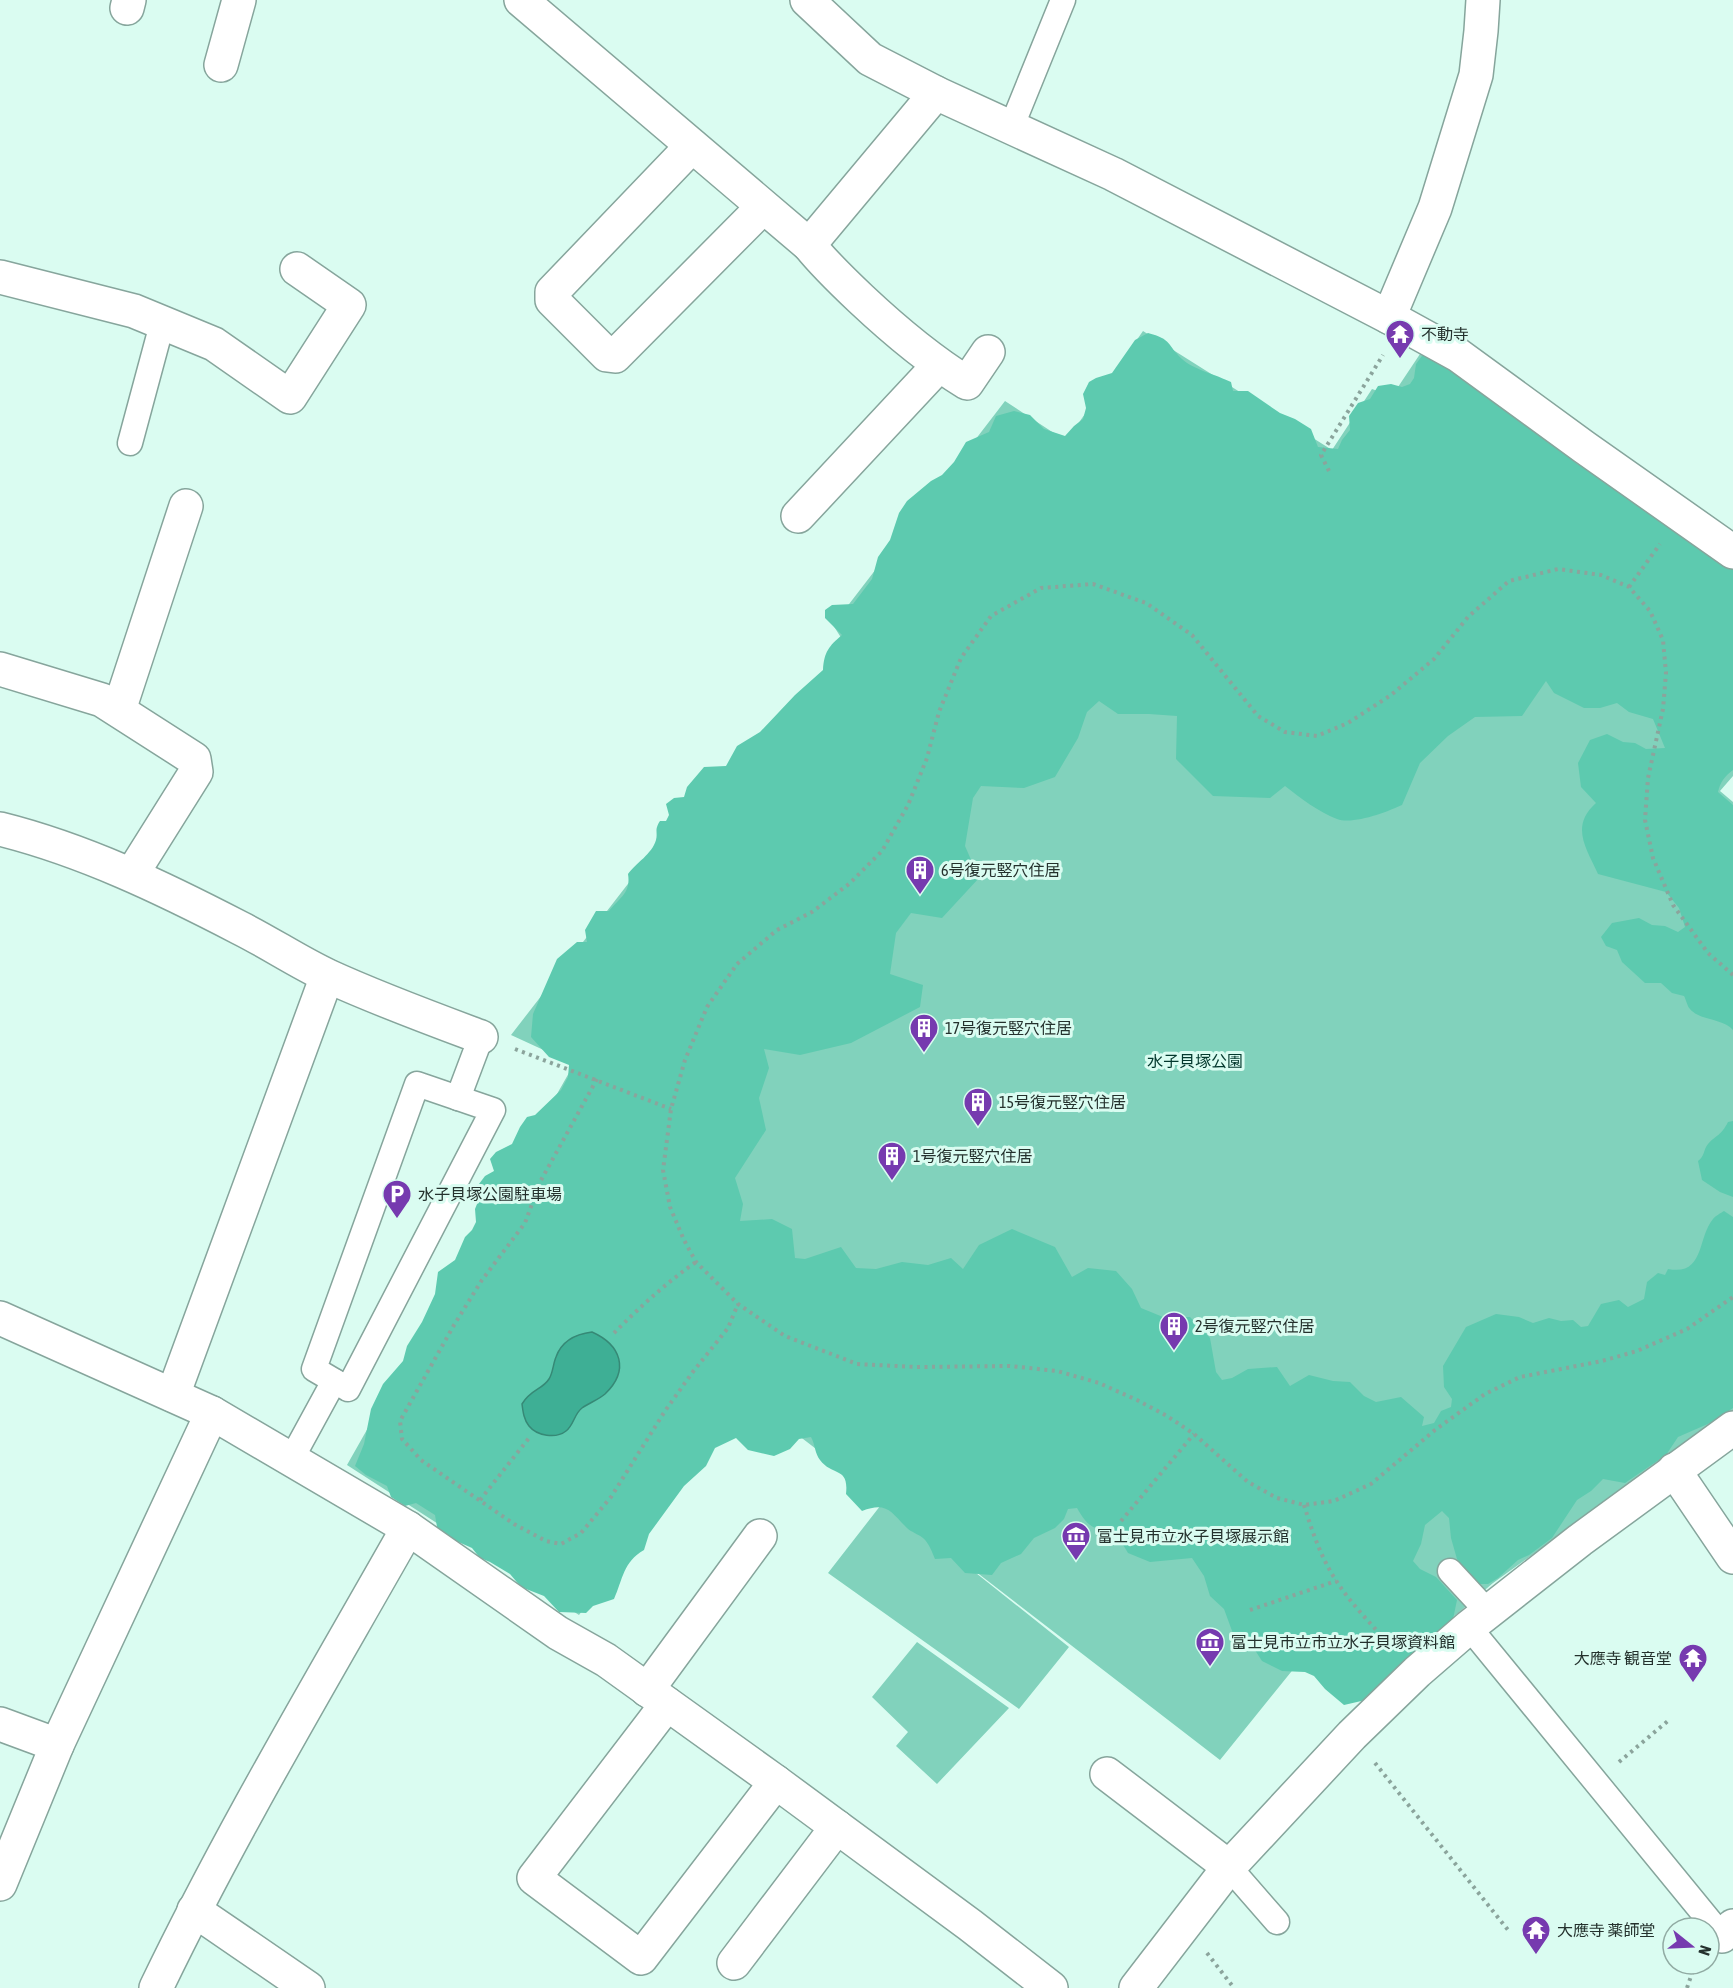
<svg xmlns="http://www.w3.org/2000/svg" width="1733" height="1988" font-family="'Asap Condensed','Noto Sans JP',sans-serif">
	<rect width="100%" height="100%" fill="#dafcf1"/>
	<g fill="#81d2bc">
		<polygon points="1143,331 1332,450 1372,389 1392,396 1422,351 1733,565 1733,776 1720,791 1733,802 1733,1410 1493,1583 1396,1666 1308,1651 1220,1760 927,1534 1069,1647 1019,1709 828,1573 884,1501 747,1396 579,1615 347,1465 574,1064 511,1035 672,827 847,647 833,625 1005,401 1066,441"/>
		<polygon points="917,1642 1009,1708 937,1784 896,1746 908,1732 872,1697"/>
	</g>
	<g fill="#5dcaaf">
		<path d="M 1148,333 C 1172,339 1167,345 1182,359 C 1192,369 1217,375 1231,382 L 1233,391 L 1248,391 L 1280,413 L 1295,419 L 1311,429 L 1318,447 L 1338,449 L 1342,440 L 1350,430 L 1349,416 L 1358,403 L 1370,399 L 1378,386 L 1391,384 L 1402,387 L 1410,384 L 1414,378 L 1416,364 L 1427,349 L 1553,443 L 1577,464 L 1595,473 L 1733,561 L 1733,770 C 1725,776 1720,782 1718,792 L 1733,805 L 1733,1030 C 1723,1018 1700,1021 1690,1009 C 1687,1006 1686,999 1684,996 L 1672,993 L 1661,983 L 1645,983 L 1622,962 L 1617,950 L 1606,946 L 1601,937 L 1612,923 L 1639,918 L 1652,925 L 1665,926 L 1678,932 L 1685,927 L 1679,908 L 1666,892 L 1598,874 C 1586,848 1570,826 1596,803 L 1581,787 L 1578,763 L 1590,740 L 1607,734 L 1623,742 L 1635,743 L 1646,749 L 1665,748 L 1653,719 L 1629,712 L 1617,703 L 1600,708 L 1584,708 L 1554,693 L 1546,681 L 1522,716 L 1475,717 L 1448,736 L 1420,763 L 1402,805 C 1387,812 1353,825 1337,819 C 1320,813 1299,797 1285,786 L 1270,798 L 1213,796 L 1176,759 L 1177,716 L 1149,714 L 1118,714 L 1099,701 L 1087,712 L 1078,738 L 1055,777 L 1024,788 L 981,786 L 973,798 L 965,846 L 979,878 L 942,918 L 911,913 L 896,933 L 890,974 L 923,985 L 920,1007 L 851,1043 L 800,1055 L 764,1049 L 769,1068 L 759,1098 L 766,1130 L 735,1178 L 743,1204 L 740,1221 L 772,1219 L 792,1229 L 795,1258 L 805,1259 L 841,1247 L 856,1268 L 876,1269 L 902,1262 L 928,1265 L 951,1258 L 963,1269 L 979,1245 L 1012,1229 L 1055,1247 L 1072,1277 L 1088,1268 L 1116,1271 L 1132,1289 L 1141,1308 L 1163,1317 L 1190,1317 L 1210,1338 L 1216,1372 L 1222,1380 L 1232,1378 L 1248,1369 L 1277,1367 L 1290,1386 L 1309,1375 L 1333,1381 L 1350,1382 L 1364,1396 L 1376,1402 L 1401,1397 L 1424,1417 L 1422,1426 L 1434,1423 L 1441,1411 L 1451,1407 L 1452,1399 L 1444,1387 L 1443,1366 L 1466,1327 L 1496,1314 L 1519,1317 L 1533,1323 L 1549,1318 L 1561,1321 L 1573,1320 L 1581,1327 L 1588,1326 L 1601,1304 L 1619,1300 L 1628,1307 L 1644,1299 L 1647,1282 L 1658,1273 L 1665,1275 L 1668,1269 C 1705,1276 1697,1238 1713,1219 C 1715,1216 1721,1213 1724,1211 L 1733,1217 L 1733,1408 L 1710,1423 L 1678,1437 L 1666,1455 L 1625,1483 L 1603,1479 L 1591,1491 L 1577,1500 L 1552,1538 L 1529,1555 L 1518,1560 L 1498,1578 L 1488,1584 L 1474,1584 L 1457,1559 L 1451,1538 L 1449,1518 L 1442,1511 L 1425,1525 L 1421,1544 L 1413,1561 L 1420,1569 L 1436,1577 L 1457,1600 L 1452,1624 L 1370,1699 L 1344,1705 L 1325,1689 L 1314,1676 L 1305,1672 L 1282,1671 L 1262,1661 L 1253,1647 L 1235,1639 L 1224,1609 L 1210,1596 L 1204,1576 L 1192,1558 L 1150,1562 L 1128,1553 L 1116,1533 C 1093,1528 1089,1529 1077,1508 L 1068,1509 L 1064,1519 L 1055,1528 L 1034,1538 L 1021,1554 L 1001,1563 L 992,1575 L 965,1573 L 951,1558 L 935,1559 C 932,1552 929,1543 923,1538 C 918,1534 911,1532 907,1528 C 891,1512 887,1501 862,1511 L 846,1494 C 849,1466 833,1477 820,1460 C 815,1454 815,1444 811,1437 L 799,1439 L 790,1449 L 774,1456 L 748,1450 L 736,1438 L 715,1448 L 706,1466 L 684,1486 L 649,1534 L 644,1550 C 623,1562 623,1579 614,1599 L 593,1606 L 586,1613 L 559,1612 L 544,1596 L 521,1587 L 510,1574 L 490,1562 L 480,1558 L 472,1548 L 438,1533 L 435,1515 L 416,1503 L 405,1506 L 391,1497 L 387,1486 L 366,1475 L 355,1466 L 364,1444 L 371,1409 L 383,1384 L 403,1361 L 407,1346 L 422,1322 L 435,1294 L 438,1272 L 455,1260 L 465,1237 L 472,1230 L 476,1222 L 475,1209 L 481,1194 L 479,1184 L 485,1176 L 494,1171 L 490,1159 L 496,1152 L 512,1144 L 520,1127 L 527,1117 L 535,1115 L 561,1090 L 568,1077 L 569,1065 L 549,1057 L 531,1037 L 533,1014 L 557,959 L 577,942 L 587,942 L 585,930 L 596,911 L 609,911 C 620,897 631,893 628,874 C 636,863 652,854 656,840 C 658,832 654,830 660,821 L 666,821 L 669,815 L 666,804 L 674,798 L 684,797 L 687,787 L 704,767 L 726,766 L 737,746 L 760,732 L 795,695 L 823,670 C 824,652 829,646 842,635 L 825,618 L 825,610 L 832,605 L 853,604 L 872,579 L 878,557 L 890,540 L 899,513 L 907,501 L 931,481 L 942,475 L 954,462 L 966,442 L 989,432 L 996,416 L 1014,411 L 1030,415 L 1044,429 L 1065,436 L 1074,426 L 1083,419 L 1086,408 L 1083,394 L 1089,382 L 1096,378 L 1112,373 L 1135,340 Z"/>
		<path d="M 1733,1121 L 1733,1197 L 1720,1192 L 1702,1180 L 1698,1161 C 1705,1156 1703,1150 1708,1144 C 1716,1135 1721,1136 1728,1122 Z"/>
	</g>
	<path fill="#3eaf95" stroke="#368976" stroke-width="1.5" d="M 592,1332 C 621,1345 630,1370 605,1394 C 598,1400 589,1403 582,1408 C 574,1414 574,1425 566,1431 C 556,1439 537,1436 529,1426 C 524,1420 523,1412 522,1404 C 531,1389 542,1390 549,1379 C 553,1373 553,1364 556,1357 C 562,1340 576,1334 592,1332 Z"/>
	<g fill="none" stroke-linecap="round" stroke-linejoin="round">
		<g stroke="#86a59c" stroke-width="27">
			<g id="service">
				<polyline points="1011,128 1063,0"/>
				<polyline points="130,443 162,324"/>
				<polygon points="417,1084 493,1110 348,1389 314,1369"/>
				<polyline points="458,1098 481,1037"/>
				<polyline points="292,1458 334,1381"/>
				<polyline points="1450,1571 1488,1612"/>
				<polyline points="1469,1627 1722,1936"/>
				<polyline points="1229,1867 1277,1922"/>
			</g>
		</g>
		<g stroke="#86a59c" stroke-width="36">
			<g id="minor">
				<polyline points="521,0 809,245 936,93"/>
				<polyline points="807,0 870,59 936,93 1113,174 1389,317 1458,355 1584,447 1733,552"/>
				<polyline points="127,8 129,0"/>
				<polyline points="221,65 239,0"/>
				<polyline points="692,146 552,292 552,300 607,355 615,356 763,207"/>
				<path d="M 809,245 C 825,265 843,282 861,299 C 894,330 928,359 967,383 L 988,352"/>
				<polyline points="0,277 134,311 214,344 290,397 349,305 297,269"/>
				<polyline points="1389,317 1435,208 1476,75 1481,31 1483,0"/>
				<polyline points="798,516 939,365"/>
				<polyline points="0,669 102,700 194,759 196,772 132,874"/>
				<polyline points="119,710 186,506"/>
				<path d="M 0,829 C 84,850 163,888 240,928 C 270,943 298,962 328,976 C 378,999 430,1018 481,1037"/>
				<polyline points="0,1318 212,1413 408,1528 558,1633 606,1660 776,1782 970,1925 1051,1988"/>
				<polyline points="173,1395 327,976"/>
				<polyline points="1674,1470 1733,1557"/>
				<polyline points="647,1690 760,1536"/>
				<polyline points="667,1704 534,1878 641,1958 776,1782"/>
				<polyline points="0,1724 57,1745"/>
				<polyline points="1107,1774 1229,1867"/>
				<polyline points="0,1884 57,1745 212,1413"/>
				<polyline points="194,1910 308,1988"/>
				<polyline points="1722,1936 1733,1926"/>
				<polyline points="734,1963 837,1827"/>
				<path d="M 156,1988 C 232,1830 322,1680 408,1528"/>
			</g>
		</g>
		<g stroke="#86a59c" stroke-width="36">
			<polyline id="tertiary" points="1136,1988 1229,1867 1352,1735 1417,1672 1469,1627 1580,1540 1733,1428"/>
		</g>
		<g stroke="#8ba49c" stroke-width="4" stroke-dasharray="3 4.5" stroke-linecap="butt">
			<polyline points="1329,471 1321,455 1383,355"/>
			<polyline points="1629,587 1660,544"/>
			<polyline points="1733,975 1708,953 1673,905 1653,858 1645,820 1648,778 1663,709 1666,673 1663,640 1650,611 1629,587 1601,575 1558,569 1509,581 1468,617 1434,659 1391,695 1348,723 1317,736 1285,732 1258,716 1192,635 1146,603 1093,584 1041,588 991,616 961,658 939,712 927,758 908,805 882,851 849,884 812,912 777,930 737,964 707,1007 685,1060 671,1109 663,1170 670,1207 684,1240 696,1262 738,1304 785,1336 857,1364 917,1367 1010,1366 1057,1371 1099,1383 1137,1400 1167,1416 1194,1434 1248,1482 1277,1498 1304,1505 1334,1501 1371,1484 1435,1430 1485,1394 1520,1377 1602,1361 1637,1351 1687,1329 1733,1297"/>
			<polyline points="515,1049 671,1109"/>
			<polyline points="597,1079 540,1182 525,1223 482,1280 454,1325 400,1421 402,1439 421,1460 514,1524 546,1541 561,1544 581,1533 611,1497 665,1411 692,1373 728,1328 738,1304"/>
			<path d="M 614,1333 C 640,1307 666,1283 696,1262"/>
			<polyline points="480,1500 529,1438"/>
			<path d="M 1304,1505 C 1312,1531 1321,1558 1337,1582 C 1352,1605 1372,1625 1391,1646"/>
			<polyline points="1121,1521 1194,1434"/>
			<polyline points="1250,1610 1336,1581"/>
			<polyline points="1619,1762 1669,1720"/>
			<polyline points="1375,1763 1508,1930"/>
			<polyline points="1207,1953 1234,1988"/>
			<polyline points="1687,1988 1695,1964"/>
		</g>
		<use href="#service" stroke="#fff" stroke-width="24"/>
		<use href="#minor" stroke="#fff" stroke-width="33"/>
		<use href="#tertiary" stroke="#fff" stroke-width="33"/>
	</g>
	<defs>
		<g id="temple-pin" transform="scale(1.5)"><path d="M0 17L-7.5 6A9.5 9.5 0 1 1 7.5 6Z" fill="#763aaf" stroke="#dafcf1"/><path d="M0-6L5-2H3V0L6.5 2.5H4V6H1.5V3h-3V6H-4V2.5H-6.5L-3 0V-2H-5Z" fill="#fff"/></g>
		<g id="building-pin" transform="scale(1.5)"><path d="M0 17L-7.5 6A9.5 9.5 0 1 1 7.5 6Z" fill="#763aaf" stroke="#dafcf1"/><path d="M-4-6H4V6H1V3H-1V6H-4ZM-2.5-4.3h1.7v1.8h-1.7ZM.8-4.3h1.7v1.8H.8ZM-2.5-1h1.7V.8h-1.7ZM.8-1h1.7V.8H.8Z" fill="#fff"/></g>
		<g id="parking-pin" transform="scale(1.5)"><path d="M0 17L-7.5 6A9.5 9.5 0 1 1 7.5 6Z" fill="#763aaf" stroke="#dafcf1"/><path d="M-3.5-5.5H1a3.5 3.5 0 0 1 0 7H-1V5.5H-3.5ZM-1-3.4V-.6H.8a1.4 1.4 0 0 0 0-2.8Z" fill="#fff"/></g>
		<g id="museum-pin" transform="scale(1.5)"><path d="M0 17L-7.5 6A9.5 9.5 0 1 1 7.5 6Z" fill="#763aaf" stroke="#dafcf1"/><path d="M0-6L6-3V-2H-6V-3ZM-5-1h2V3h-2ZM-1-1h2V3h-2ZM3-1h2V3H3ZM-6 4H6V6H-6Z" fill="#fff"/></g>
	</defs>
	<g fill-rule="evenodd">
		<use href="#temple-pin" x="1400" y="334"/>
		<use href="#building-pin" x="920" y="870"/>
		<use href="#building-pin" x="924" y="1028"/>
		<use href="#building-pin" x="978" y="1102"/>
		<use href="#building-pin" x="892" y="1156"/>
		<use href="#parking-pin" x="397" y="1194"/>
		<use href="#building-pin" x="1174" y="1326"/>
		<use href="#museum-pin" x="1076" y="1536"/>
		<use href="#museum-pin" x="1210" y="1642"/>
		<use href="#temple-pin" x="1693" y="1658"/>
		<use href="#temple-pin" x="1536" y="1930"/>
	</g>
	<g text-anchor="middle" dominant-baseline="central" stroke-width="6" stroke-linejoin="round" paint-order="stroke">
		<g font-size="16" fill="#24312d" stroke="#dafcf1" text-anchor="start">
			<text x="1421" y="334">不動寺</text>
			<text x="941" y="870">6号復元竪穴住居</text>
			<text x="945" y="1028">17号復元竪穴住居</text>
			<text x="999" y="1102">15号復元竪穴住居</text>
			<text x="913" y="1156">1号復元竪穴住居</text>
			<text x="418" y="1194">水子貝塚公園駐車場</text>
			<text x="1195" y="1326">2号復元竪穴住居</text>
			<text x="1097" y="1536">富士見市立水子貝塚展示館</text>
			<text x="1231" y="1642">富士見市立市立水子貝塚資料館</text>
			<text x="1672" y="1658" text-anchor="end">大應寺 観音堂</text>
			<text x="1557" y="1930">大應寺 薬師堂</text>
		</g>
		<g font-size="16" fill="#03382d" stroke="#dafcf1">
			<text x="1195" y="1061">水子貝塚公園</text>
		</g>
	</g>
	<g transform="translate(1691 1946) rotate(108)"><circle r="28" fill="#dafcf1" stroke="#91aba3" stroke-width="1.5"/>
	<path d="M0-4.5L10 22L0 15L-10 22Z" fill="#763aaf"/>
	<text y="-9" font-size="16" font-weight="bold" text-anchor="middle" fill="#24312d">N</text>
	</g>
</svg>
